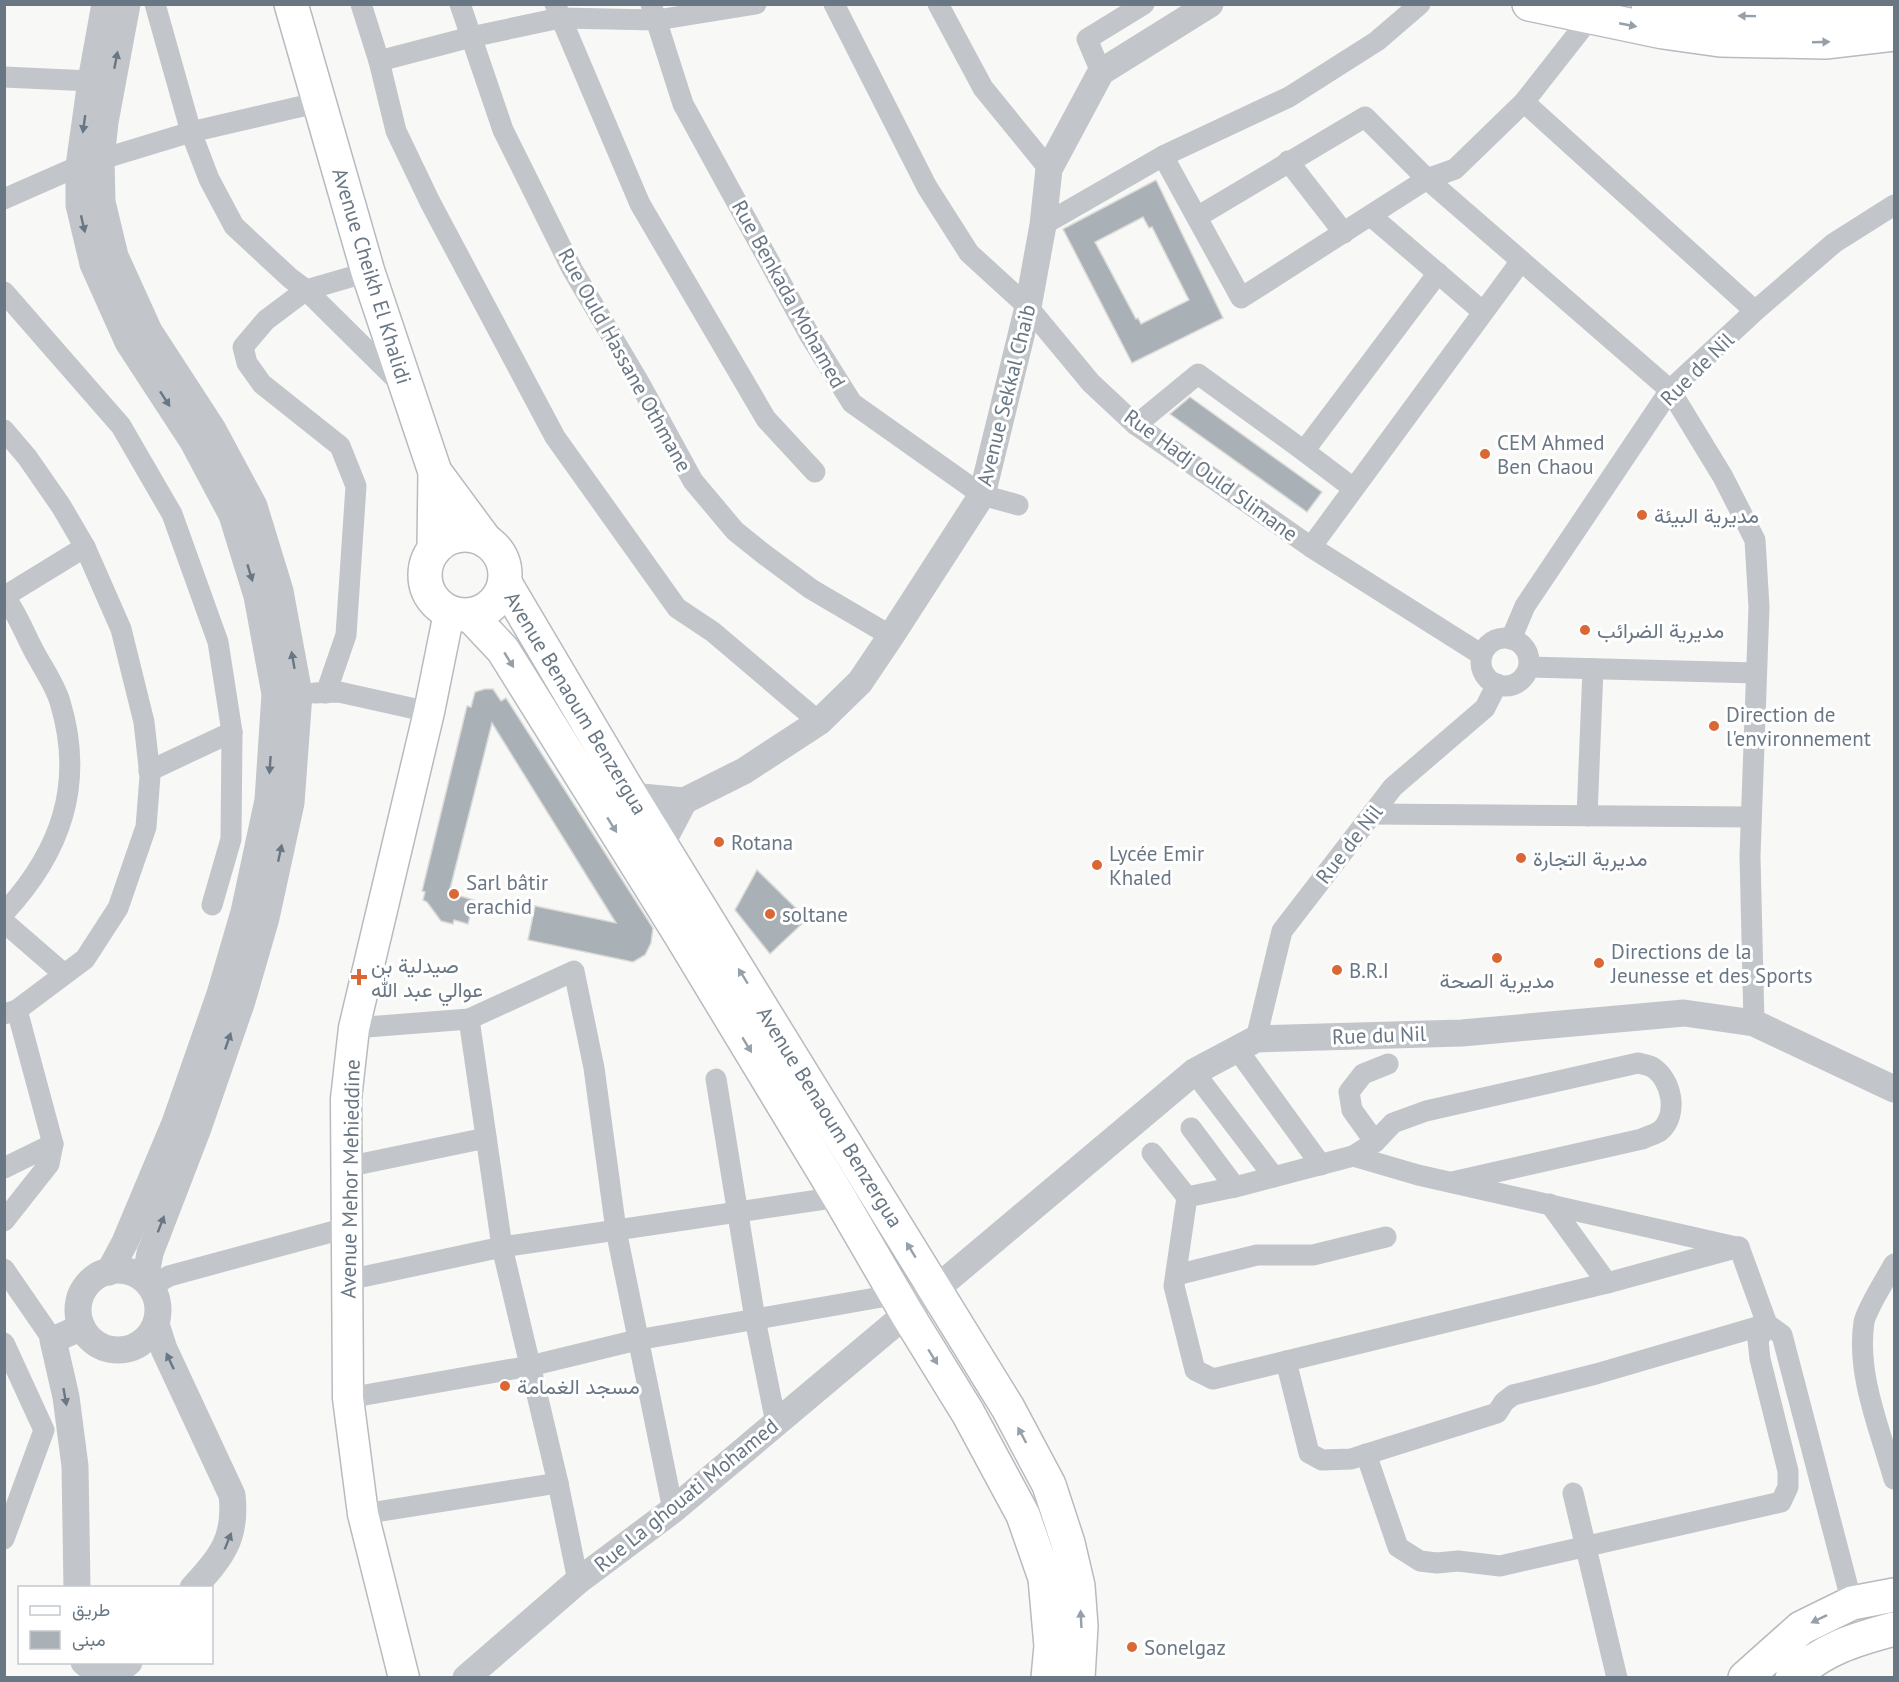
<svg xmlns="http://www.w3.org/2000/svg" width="1899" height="1682" font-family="'PT Sans',Vazirmatn,sans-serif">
	<rect width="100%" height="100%" fill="#f8f8f6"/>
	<g fill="#a9b0b6" stroke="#dadad8" stroke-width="1.5" fill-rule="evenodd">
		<path d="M 1156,180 L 1223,318 L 1132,363 L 1063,229 ZM 1143,217 L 1149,228 L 1152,227 L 1189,300 L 1141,324 L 1138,318 L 1136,319 L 1095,242 Z"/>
		<polygon points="1190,397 1322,492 1307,512 1170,414"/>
		<polygon points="485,689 493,689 501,701 506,698 653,928 651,943 645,955 633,962 528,940 535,906 616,923 492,723 449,893 474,900 468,924 454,920 453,924 441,921 427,902 423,900 425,892 422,891 467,706 471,707 475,692"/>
		<polygon points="757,870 807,919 770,954 735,910"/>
	</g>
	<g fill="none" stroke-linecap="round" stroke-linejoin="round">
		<g stroke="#b7bbbf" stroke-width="33">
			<polyline id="secondary" points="404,1678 363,1514 348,1398 346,1099 354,1028 429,712 449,613"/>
		</g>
		<g stroke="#b7bbbf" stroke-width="36">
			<g id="primary">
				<polyline points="291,4 368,272 435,472 434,549"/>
				<polyline points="1529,4 1663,32 1720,40 1825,42 1894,34"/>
				<polyline points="1648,4 1699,16 1797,17 1888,4"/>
				<polyline points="435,472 486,541"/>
				<circle cx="465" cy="575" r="40"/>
				<polyline points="505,583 631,796 1008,1408 1049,1485 1068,1543 1078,1586 1081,1626 1078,1678"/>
				<polyline points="471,616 503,650 680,934 839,1197 907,1314 968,1413 1023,1515 1045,1578 1051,1646 1048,1678"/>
				<polyline points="1745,1678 1801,1628 1852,1603 1894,1595"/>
				<path d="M 1792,1678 C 1822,1649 1856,1639 1894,1629"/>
			</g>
		</g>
		<g stroke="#c2c5c9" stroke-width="21">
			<polyline points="155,4 191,132 209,179 234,226 290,278 306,290 402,385"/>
			<polyline points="361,4 379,61 396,131 430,202 555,437 677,608 713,632 819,722"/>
			<polyline points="460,4 503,130 572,269 640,384 693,481 735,531 765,555 811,589 891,636"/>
			<polyline points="555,4 640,204 766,419 815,472"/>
			<polyline points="651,4 683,104 810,336 852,403 982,495 1018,505"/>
			<polyline points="834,4 927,187 969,253 1028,307 1091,383 1136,425 1311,547 1482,655"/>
			<polyline points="938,4 983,88 1049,169"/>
			<polyline points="379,61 471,37 560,18 657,20 756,4"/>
			<polyline points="1101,72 1087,39 1144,4"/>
			<polyline points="4,77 91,81"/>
			<polyline points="1524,102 1755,311"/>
			<polyline points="1163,156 1289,97 1377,41 1420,4"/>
			<polyline points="1288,161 1344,233"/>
			<polyline points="4,199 79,166 191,132 320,102"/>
			<polyline points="1371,216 1483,312"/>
			<polyline points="1197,217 1365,117 1427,179 1455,169 1524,102 1590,18 1595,8"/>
			<polyline points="1043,225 1163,156 1241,298 1427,179 1670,390 1723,477 1755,540 1759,607 1750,856 1754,1023"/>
			<polyline points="4,292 121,426 172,514 218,642 232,732 231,839 212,905"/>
			<polyline points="1136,425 1198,374 1304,451 1438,273"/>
			<polyline points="4,430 27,457 61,506 85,547 121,629 144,722 150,776 146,827 118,908 85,959 17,1010 4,1014"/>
			<polyline points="1304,451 1353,488"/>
			<polyline points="1311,547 1521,261"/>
			<path d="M 4,596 C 17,612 25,635 35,653 C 43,668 55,685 60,702 C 85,784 61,852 4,913"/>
			<polyline points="5,596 85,547"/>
			<circle cx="1505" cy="662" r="24"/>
			<polyline points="1511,639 1525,606 1670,390 1755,311 1834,243 1894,205"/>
			<polyline points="1529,667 1756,673"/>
			<polyline points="314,693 339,692 429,712"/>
			<polyline points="326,693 346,635 356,486 340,446 262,384 247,363 243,347 266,320 306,290 368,272"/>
			<polyline points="149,771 232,732"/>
			<polyline points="1372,814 1751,817"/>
			<polyline points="1587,816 1593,669"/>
			<polyline points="4,922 64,974"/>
			<polyline points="469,1019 502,1247 558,1483 578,1581"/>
			<polyline points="354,1028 469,1019 574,971 594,1068 616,1230 673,1510"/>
			<polyline points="1256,1039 1282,931 1393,787 1485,708 1497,684"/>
			<polyline points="1237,1049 1321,1165"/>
			<path d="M 1388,1064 L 1363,1074 L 1349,1092 L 1352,1110 L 1375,1142 L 1393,1123 L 1426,1111 L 1638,1063 C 1642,1064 1648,1065 1652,1067 C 1672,1079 1679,1115 1660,1131 C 1656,1134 1648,1136 1642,1139 L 1452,1182"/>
			<polyline points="1194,1072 1274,1177"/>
			<polyline points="716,1079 755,1319 776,1423"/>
			<polyline points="1191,1128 1235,1187"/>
			<polyline points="1375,1142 1353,1156 1235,1187 1187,1197 1174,1286 1195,1370 1213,1379 1607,1283 1739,1247"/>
			<polyline points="1152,1153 1187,1197"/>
			<polyline points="1353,1156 1418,1175 1736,1247"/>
			<polyline points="346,1167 486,1138"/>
			<polyline points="4,1168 53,1144"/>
			<polyline points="1550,1204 1607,1283"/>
			<polyline points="4,1221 49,1164 53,1144 17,1010"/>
			<polyline points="1739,1247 1767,1324 1782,1335 1852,1603"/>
			<path d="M 1894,1264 C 1887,1277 1867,1308 1864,1322 C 1856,1374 1880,1430 1894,1479"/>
			<polyline points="4,1269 53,1340"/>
			<polyline points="1176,1275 1257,1255 1313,1255 1386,1237"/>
			<polyline points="348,1280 502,1247 839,1197"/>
			<polyline points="151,1287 169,1276 346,1228"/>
			<polyline points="4,1343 44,1430 4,1539"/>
			<polyline points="1286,1361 1309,1453 1322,1460 1351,1459 1497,1413 1504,1402 1513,1395 1596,1374 1767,1324"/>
			<polyline points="348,1398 530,1366 637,1340 904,1293"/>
			<polyline points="1366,1454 1398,1547 1420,1561 1437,1563 1458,1561 1500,1566 1781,1502 1788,1487 1788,1471 1760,1359 1758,1340 1767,1324"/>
			<polyline points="1573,1493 1617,1678"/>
			<polyline points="363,1514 558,1483"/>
		</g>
		<g stroke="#c2c5c9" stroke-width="27">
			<polyline points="105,4 91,81 79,166 79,205 93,264 128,342 192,440 232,515 257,596 275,694 268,800 244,912 220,994 175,1123 125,1242 109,1272"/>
			<polyline points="127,4 105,122 101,159 102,202 115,256 149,331 212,428 254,506 280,591 299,694 291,803 266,918 242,1001 197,1131 150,1253 145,1280"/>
			<polyline points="631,796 684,801"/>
			<polyline points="684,801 744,771 819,722 860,682 891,636 982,495 1028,307 1043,225 1049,169 1101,72 1210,4"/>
			<polyline points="661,845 684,801"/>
			<circle cx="118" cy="1310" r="40"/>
			<path d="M 156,1324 L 164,1349 L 232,1495 C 237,1539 221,1557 193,1588"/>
			<polyline points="77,1588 75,1466 66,1397 53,1340 82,1327"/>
			<path d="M 84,1662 C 98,1674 115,1675 129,1662"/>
			<polyline points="466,1678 578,1581 673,1510 1194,1072 1256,1039 1462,1033 1684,1013 1754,1023 1894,1089"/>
		</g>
		<use href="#secondary" stroke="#fff" stroke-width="30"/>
		<use href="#primary" stroke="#fff" stroke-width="33"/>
	</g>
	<defs><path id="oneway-solid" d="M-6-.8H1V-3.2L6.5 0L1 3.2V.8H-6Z" transform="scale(1.5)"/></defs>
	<g fill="#96a0aa">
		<use href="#oneway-solid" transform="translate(1747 16) rotate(-179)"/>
		<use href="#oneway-solid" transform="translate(1628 25) rotate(11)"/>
		<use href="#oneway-solid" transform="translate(1821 42) rotate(-2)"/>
		<use href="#oneway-solid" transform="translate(509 660) rotate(58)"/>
		<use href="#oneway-solid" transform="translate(612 825) rotate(58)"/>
		<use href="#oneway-solid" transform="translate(743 976) rotate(-122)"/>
		<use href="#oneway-solid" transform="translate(747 1045) rotate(59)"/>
		<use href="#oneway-solid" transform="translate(911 1250) rotate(-121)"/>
		<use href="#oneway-solid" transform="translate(933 1357) rotate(58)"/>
		<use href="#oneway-solid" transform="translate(1022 1435) rotate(-118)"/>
		<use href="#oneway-solid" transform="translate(1081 1619) rotate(-93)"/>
		<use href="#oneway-solid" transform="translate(1819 1619) rotate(154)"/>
	</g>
	<g fill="#697785">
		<use href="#oneway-solid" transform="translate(116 60) rotate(-79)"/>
		<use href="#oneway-solid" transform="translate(84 124) rotate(98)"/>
		<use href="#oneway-solid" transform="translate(83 224) rotate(77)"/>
		<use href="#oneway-solid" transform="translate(165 399) rotate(57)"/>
		<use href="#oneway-solid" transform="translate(250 573) rotate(73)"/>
		<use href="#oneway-solid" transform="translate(293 660) rotate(-100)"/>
		<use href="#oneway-solid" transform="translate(270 765) rotate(94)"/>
		<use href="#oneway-solid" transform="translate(280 853) rotate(-78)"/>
		<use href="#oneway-solid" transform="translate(228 1041) rotate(-71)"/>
		<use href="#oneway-solid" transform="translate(161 1224) rotate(-69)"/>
		<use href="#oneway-solid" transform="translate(170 1361) rotate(-115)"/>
		<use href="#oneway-solid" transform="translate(65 1397) rotate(80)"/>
		<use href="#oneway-solid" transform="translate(228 1541) rotate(-68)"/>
	</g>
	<g fill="#da6734" stroke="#fff" stroke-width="2">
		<circle cx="1485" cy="454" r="6"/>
		<circle cx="1642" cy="515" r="6"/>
		<circle cx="1585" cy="630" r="6"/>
		<circle cx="1714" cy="726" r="6"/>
		<circle cx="719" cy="842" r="6"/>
		<circle cx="1521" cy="858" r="6"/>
		<circle cx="1097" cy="865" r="6"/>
		<circle cx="454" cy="894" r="6"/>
		<circle cx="770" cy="914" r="6"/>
		<circle cx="1497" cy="958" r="6"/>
		<circle cx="1599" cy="963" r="6"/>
		<circle cx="1337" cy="970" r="6"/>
		<path d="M356 968h6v6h6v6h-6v6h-6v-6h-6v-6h6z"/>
		<circle cx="505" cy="1386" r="6"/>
		<circle cx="1132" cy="1647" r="6"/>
	</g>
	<g text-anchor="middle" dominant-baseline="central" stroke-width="6" stroke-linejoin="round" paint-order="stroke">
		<g font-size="21" fill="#697785" stroke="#fff">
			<text transform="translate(372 276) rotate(73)">Avenue Cheikh El Khalidi</text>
			<text transform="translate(789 294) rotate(61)">Rue Benkada Mohamed</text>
			<text transform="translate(625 360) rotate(61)">Rue Ould Hassane Othmane</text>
			<text transform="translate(1697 369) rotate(-45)">Rue de Nil</text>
			<text transform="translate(1006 395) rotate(-76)">Avenue Sekkal Chaib</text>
			<text transform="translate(1211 475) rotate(36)">Rue Hadj Ould Slimane</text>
			<text transform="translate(576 703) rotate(59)">Avenue Benaoum Benzergua</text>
			<text transform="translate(1349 844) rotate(-52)">Rue de Nil</text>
			<text transform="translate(1379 1035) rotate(-2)">Rue du Nil</text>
			<text transform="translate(830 1117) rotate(58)">Avenue Benaoum Benzergua</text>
			<text transform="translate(350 1179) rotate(-89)">Avenue Mehor Mehieddine</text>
			<text transform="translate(686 1495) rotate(-39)">Rue La ghouati Mohamed</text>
		</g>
		<g font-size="21" fill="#697785" stroke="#fff" text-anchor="start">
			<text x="1497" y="442">CEM Ahmed<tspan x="1497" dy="24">Ben Chaou</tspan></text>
			<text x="1654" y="515">مديرية البيئة</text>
			<text x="1597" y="630">مديرية الضرائب</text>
			<text x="1726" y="714">Direction de<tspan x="1726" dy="24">l'environnement</tspan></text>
			<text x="731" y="842">Rotana</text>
			<text x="1109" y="853">Lycée Emir<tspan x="1109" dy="24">Khaled</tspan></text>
			<text x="1533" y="858">مديرية التجارة</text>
			<text x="466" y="882">Sarl bâtir<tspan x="466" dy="24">erachid</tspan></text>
			<text x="782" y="914">soltane</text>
			<text x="1611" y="951">Directions de la<tspan x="1611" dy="24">Jeunesse et des Sports</tspan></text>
			<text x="371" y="965">صيدلية بن<tspan x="371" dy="24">عوالي عبد الله</tspan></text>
			<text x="1349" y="970">B.R.I</text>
			<text x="1497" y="980" text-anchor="middle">مديرية الصحة</text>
			<text x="517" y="1386">مسجد الغمامة</text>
			<text x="1144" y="1647">Sonelgaz</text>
		</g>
	</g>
	<rect width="1899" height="1682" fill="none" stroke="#697785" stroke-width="12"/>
	<rect x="18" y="1586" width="195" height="78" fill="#ffffff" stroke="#c3c9ce" stroke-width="1.5"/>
	<rect x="30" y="1606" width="30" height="9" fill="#ffffff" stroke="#c3c9ce" stroke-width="1.5"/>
	<text x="72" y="1616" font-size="18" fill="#697785">طريق</text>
	<rect x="30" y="1631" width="30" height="18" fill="#a9b0b6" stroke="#c3c9ce" stroke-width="1.5"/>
	<text x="72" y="1646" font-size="18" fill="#697785">مبنى</text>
</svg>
